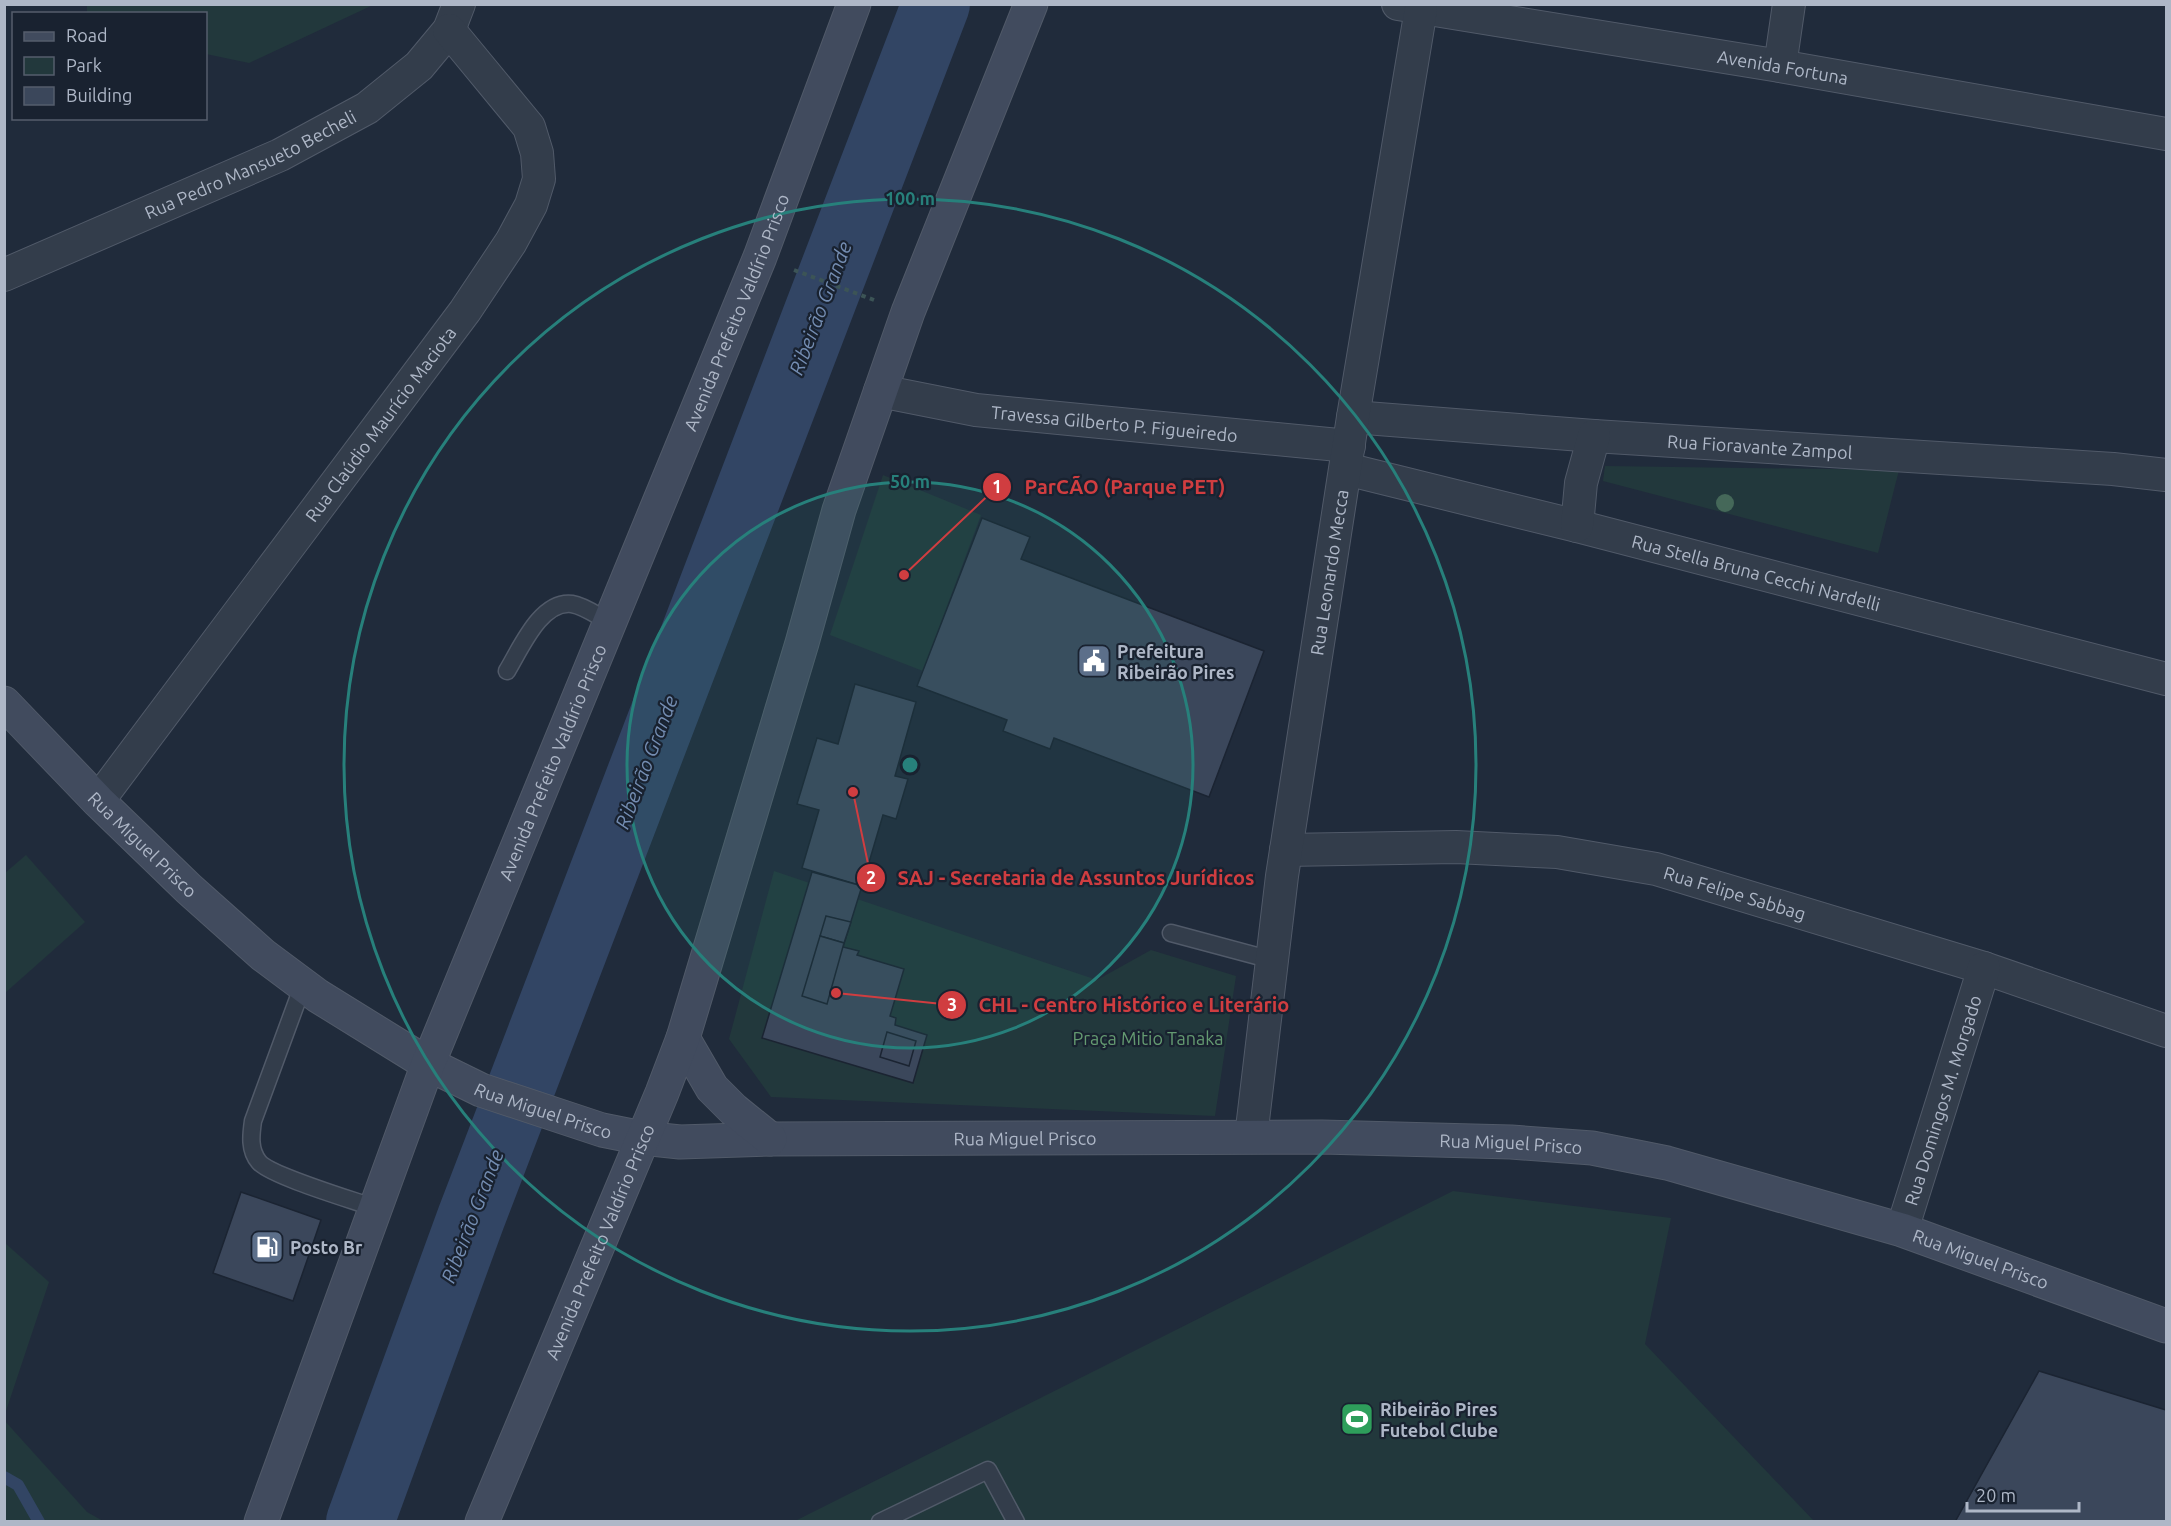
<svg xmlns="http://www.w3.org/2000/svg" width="2171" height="1526" font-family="Ubuntu,sans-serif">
	<rect width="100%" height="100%" fill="#202b3b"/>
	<g fill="#22383c">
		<polygon points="87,5 87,4 373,5 249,63 206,54 206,14 87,13"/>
		<polygon points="1605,466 1899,470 1878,553 1603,481"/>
		<polygon points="883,475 981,515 923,671 830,635"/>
		<polygon points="26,855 85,922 5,993 5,873"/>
		<polygon points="774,871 1097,980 1151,950 1236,976 1215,1116 771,1097 729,1039"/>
		<polygon points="1453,1191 1671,1218 1645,1344 1814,1521 793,1522"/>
		<polygon points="5,1243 49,1282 5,1414"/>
		<polygon points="4,1420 87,1512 103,1521 5,1521"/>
	</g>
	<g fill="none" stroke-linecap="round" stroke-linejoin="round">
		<polyline stroke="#324564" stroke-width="12" points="4,1477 18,1485 39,1522"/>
		<polyline stroke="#324564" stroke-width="68" points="360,1522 471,1218 936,4"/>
	</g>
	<g fill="#3b475b" stroke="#1b2432" stroke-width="1.5">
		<polygon points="982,518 1030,537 1021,559 1264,651 1209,797 1054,738 1050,749 1003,731 1007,720 917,686"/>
		<polygon points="855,684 916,702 895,776 908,779 896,819 883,815 862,886 802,868 819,810 797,804 817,738 838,744"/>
		<polygon points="812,872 862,886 843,947 859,951 857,955 904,969 890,1016 896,1018 895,1025 927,1035 913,1083 762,1038"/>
		<polygon points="826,916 851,922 844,943 820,936"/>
		<polygon points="820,936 844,943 827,1004 802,996"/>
		<polygon points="887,1032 916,1041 909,1066 880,1057"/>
		<polygon points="241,1192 321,1220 293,1301 213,1273"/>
		<polygon points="2039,1371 2166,1410 2166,1522 1955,1522"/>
	</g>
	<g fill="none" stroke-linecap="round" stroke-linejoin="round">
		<g stroke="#515a69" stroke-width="19">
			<g id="lane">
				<path d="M 507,671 C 521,648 541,600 572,604 C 585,606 599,617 611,623"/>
				<polyline points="1171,933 1272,960"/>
				<path d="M 303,985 L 253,1121 C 251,1135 249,1150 259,1162 C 271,1176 353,1200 375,1208"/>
				<polyline points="880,1522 988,1470 1016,1522"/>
			</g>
		</g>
		<g stroke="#515a69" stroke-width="34">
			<g id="street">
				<path id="s1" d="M 1398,4 L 1780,66 L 2166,134"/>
				<polyline points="1780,66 1789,4"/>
				<path id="s2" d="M 4,275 L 280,155 L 367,108 L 419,66 L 449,30 L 459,4"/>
				<path id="s3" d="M 880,391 L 976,410 L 1349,446"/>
				<path id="s4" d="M 1353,417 L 1594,436 L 2113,469 L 2166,475"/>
				<path id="s5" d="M 1346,469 L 1577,526 L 2166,679"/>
				<polyline points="1577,526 1581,483 1594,436"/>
				<path id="s6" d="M 98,801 L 465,311 L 511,242 L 531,205 L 539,179 L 537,153 L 529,127 L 449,30"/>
				<path id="s7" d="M 1286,850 L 1456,847 L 1557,852 L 1656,869 L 1984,968 L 2166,1031"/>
				<path id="s8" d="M 1251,1137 L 1282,876 L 1353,417 L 1421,9"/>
				<path id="s9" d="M 1902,1230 L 1984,968"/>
			</g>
		</g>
		<g stroke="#515a69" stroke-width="35">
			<g id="secondary">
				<path id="s10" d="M 4,703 L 98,801 L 189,889 L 263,955 L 318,996 L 428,1064 L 481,1090 L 602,1130 L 642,1138 L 680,1142 L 770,1139 L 1322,1137 L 1511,1142 L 1592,1148 L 1667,1163 L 1902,1230 L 2166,1326"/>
				<polyline points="683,1038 712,1088 734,1110 770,1139"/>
				<path id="s11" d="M 261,1522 L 428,1064 L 760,257 L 854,4"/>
				<path id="s12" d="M 482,1522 L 662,1093 L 683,1038 L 802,643 L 839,510 L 908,312 L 1031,4"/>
			</g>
		</g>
		<polyline stroke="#3c5456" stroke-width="4" stroke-dasharray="4.5 4.5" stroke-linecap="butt" points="794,270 874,300"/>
		<use href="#lane" stroke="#333d4b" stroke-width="16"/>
		<use href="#street" stroke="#333d4b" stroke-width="32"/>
		<use href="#secondary" stroke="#414b5e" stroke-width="33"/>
	</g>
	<circle fill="#456859" cx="1725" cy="503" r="9"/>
	<circle cx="910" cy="765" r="283" fill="#27807b" fill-opacity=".12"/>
	<g fill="none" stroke="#27807b" stroke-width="3">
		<circle cx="910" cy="765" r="283"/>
		<circle cx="910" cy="765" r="566"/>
	</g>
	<defs>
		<g id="civic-square" transform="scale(1.725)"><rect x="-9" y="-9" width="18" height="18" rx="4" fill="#5c6f8a" stroke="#192230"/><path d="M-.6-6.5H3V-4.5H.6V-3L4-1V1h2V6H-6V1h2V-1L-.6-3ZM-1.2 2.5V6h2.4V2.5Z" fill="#fff"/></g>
		<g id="fuel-square" transform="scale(1.725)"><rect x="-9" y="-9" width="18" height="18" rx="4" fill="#5c6f8a" stroke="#192230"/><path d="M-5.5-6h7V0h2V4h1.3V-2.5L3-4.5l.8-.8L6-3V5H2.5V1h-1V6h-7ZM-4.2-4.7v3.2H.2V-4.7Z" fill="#fff"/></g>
		<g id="stadium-square" transform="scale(1.725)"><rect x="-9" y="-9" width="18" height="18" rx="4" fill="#2e9e5b" stroke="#192230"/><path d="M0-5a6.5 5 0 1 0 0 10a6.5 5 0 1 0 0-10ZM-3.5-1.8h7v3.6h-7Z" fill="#fff"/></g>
	</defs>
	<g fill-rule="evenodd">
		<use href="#civic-square" x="1094" y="661"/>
		<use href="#fuel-square" x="267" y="1247"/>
		<use href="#stadium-square" x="1357" y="1419"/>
	</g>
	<g text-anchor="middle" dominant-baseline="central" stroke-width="4.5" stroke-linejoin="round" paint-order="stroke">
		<g font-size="18" fill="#aeb7c7" stroke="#192230">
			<text stroke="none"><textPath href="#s1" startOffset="390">Avenida Fortuna</textPath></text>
			<text stroke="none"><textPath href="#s2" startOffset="270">Rua Pedro Mansueto Becheli</textPath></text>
			<text stroke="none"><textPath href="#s11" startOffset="1300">Avenida Prefeito Valdírio Prisco</textPath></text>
			<text stroke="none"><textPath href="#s6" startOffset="471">Rua Claúdio Maurício Maciota</textPath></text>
			<text stroke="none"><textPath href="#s3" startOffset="237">Travessa Gilberto P. Figueiredo</textPath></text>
			<text stroke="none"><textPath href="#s4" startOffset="408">Rua Fioravante Zampol</textPath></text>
			<text stroke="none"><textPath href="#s8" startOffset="570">Rua Leonardo Mecca</textPath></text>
			<text stroke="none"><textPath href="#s5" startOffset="423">Rua Stella Bruna Cecchi Nardelli</textPath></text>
			<text stroke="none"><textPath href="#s11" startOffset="814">Avenida Prefeito Valdírio Prisco</textPath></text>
			<text stroke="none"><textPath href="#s10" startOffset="198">Rua Miguel Prisco</textPath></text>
			<text stroke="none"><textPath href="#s7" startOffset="454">Rua Felipe Sabbag</textPath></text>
			<text stroke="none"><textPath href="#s9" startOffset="136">Rua Domingos M. Morgado</textPath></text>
			<text stroke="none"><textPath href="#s10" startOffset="684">Rua Miguel Prisco</textPath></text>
			<text stroke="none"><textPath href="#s10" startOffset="1170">Rua Miguel Prisco</textPath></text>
			<text stroke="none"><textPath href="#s10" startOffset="1656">Rua Miguel Prisco</textPath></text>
			<text stroke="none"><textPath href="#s12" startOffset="304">Avenida Prefeito Valdírio Prisco</textPath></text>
			<text stroke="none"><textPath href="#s10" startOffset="2142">Rua Miguel Prisco</textPath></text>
		</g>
		<g font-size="18" font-weight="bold" fill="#aeb7c7" stroke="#192230" text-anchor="start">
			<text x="1117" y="651">Prefeitura<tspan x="1117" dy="21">Ribeirão Pires</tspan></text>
			<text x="290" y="1247">Posto Br</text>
			<text x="1380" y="1409">Ribeirão Pires<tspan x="1380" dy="21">Futebol Clube</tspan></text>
		</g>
		<g font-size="18" fill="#649a71" stroke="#192230">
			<text x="1148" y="1038">Praça Mitio Tanaka</text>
		</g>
		<g font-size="20" font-style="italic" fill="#748db2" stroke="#192230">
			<text transform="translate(820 308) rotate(-69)">Ribeirão Grande</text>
			<text transform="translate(646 762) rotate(-69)">Ribeirão Grande</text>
			<text transform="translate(472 1216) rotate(-69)">Ribeirão Grande</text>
		</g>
	</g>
	<circle cx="910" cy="765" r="9" fill="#27807b" stroke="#192230" stroke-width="3"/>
	<g font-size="18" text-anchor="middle" font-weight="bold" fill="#27807b" stroke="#192230" stroke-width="4.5" stroke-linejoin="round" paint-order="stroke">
		<text x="910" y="205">100 m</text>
		<text x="910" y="488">50 m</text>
	</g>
	<path fill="none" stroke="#d03d40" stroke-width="2" d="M904 575L997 487M853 792L871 878M836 993L952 1005"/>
	<g fill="#d03d40" stroke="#192230" stroke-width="2">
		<circle cx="904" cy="575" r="6"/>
		<circle cx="853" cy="792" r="6"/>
		<circle cx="836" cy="993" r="6"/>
		<circle cx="997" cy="487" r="15"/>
		<circle cx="871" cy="878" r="15"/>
		<circle cx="952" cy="1005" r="15"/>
	</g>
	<g font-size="18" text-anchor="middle" font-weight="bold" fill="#fff">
		<text x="997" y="493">1</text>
		<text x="871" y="884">2</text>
		<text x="952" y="1011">3</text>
	</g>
	<g font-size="20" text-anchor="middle" font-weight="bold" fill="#d03d40" stroke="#192230" stroke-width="4.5" stroke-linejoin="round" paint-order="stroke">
		<text x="1125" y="494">ParCÃO (Parque PET)</text>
		<text x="1076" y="885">SAJ - Secretaria de Assuntos Jurídicos</text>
		<text x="1134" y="1012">CHL - Centro Histórico e Literário</text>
	</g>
	<rect width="2171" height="1526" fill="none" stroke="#aeb7c7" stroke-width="12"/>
	<rect x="12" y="12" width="195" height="108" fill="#192230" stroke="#555e6c" stroke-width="1.5"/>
	<rect x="24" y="32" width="30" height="9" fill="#414b5e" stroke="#555e6c" stroke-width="1.5"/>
	<text x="66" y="42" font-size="18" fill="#aeb7c7">Road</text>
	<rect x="24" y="57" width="30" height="18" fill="#22383c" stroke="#555e6c" stroke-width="1.5"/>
	<text x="66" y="72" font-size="18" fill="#aeb7c7">Park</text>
	<rect x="24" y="87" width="30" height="18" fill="#3b475b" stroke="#555e6c" stroke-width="1.5"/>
	<text x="66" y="102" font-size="18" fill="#aeb7c7">Building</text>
	<path d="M1967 1502v9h112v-9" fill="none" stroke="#aeb7c7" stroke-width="3"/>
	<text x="1976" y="1502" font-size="18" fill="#aeb7c7" stroke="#192230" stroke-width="4.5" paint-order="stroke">20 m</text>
</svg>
